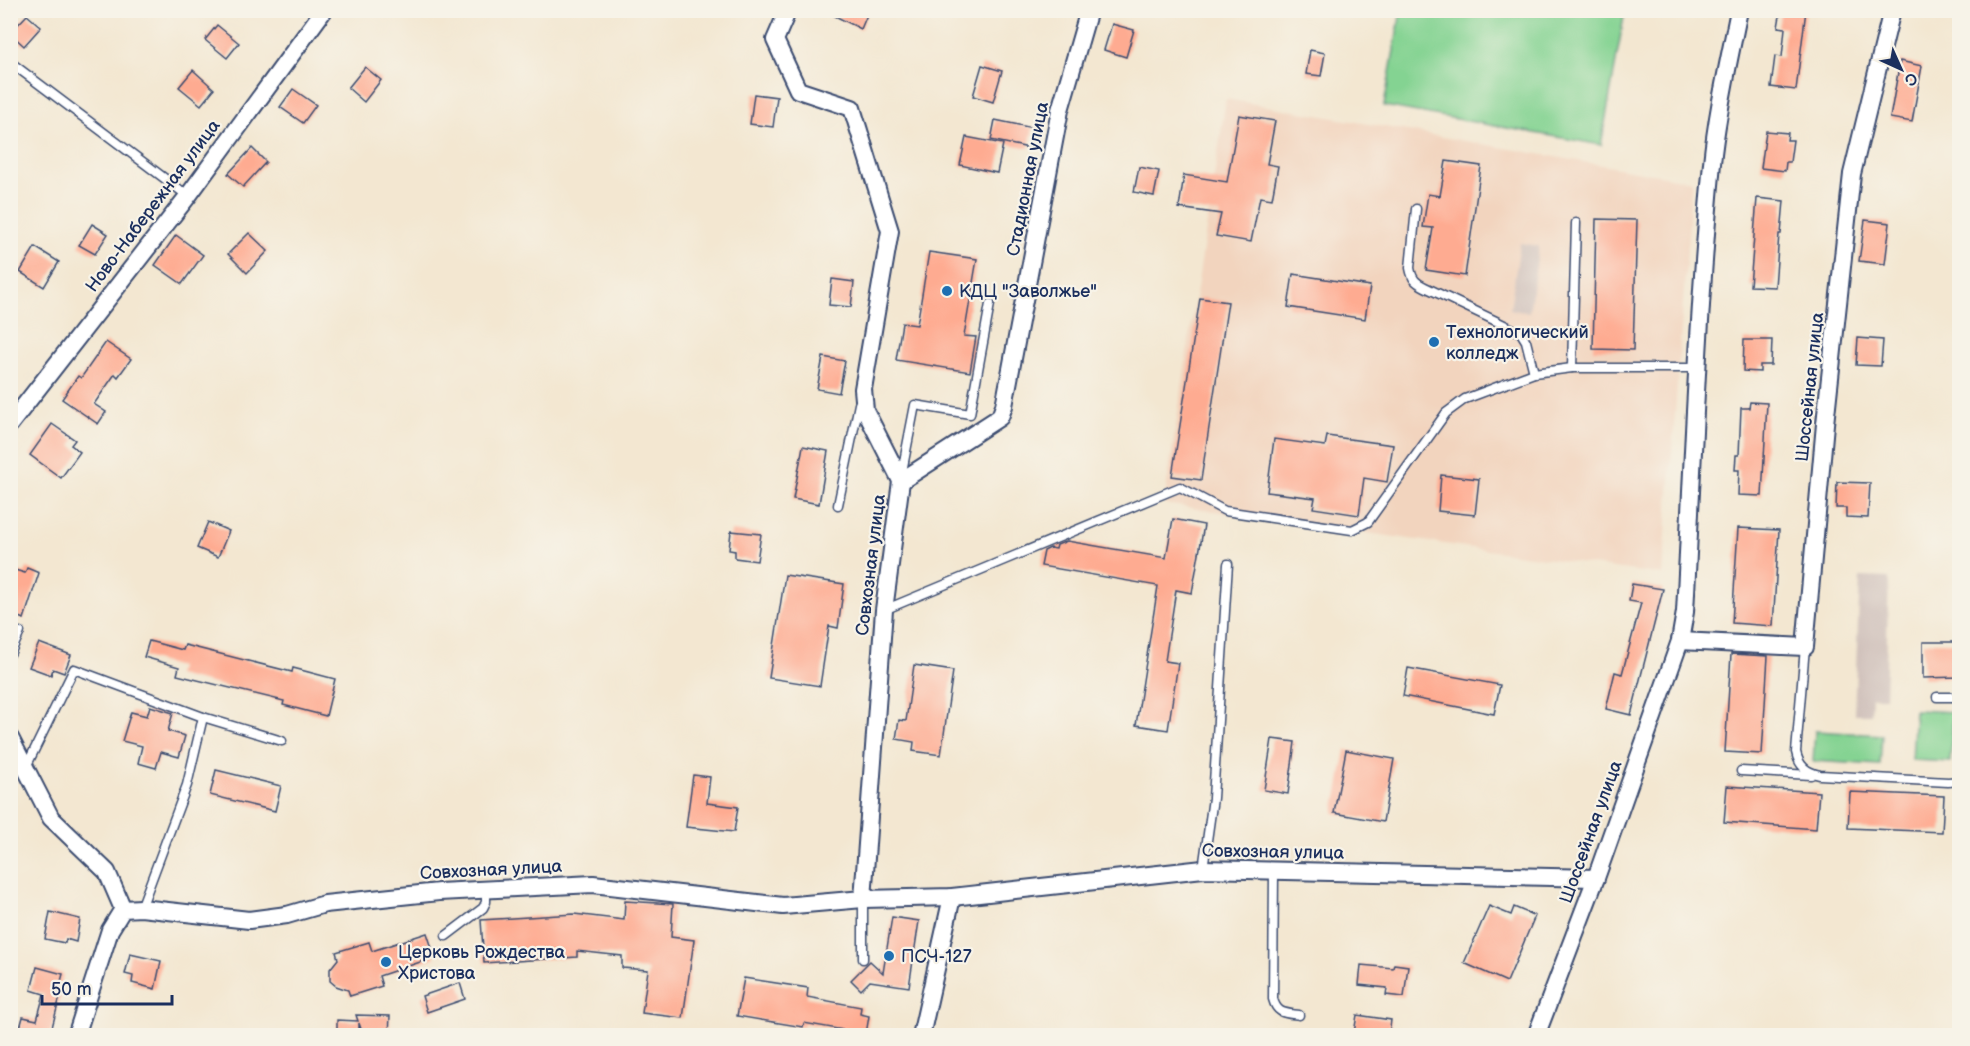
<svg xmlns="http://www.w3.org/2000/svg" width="1970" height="1046" font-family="'Balsamiq Sans',sans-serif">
	<rect width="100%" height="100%" fill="#f7f3e8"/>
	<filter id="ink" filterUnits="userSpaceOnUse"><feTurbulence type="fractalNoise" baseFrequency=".0167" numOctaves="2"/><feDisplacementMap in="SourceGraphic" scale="12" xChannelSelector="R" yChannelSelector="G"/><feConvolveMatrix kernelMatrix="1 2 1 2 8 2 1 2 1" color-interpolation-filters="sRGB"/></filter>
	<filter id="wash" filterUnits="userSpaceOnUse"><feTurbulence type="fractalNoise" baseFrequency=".008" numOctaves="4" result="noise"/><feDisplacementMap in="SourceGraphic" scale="24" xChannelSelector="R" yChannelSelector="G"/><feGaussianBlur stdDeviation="1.35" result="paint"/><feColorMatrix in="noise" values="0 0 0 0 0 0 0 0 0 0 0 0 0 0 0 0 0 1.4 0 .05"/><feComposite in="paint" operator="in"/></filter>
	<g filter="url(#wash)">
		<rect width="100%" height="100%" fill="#f3e7d1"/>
		<polygon fill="#f2d4be" points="1226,99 1692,181 1663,575 1164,504"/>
		<g fill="#cfc0ba">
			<polygon points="1520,243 1539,246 1529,312 1510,309"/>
			<polygon points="1860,577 1889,578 1885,697 1872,697 1871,714 1854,714"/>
		</g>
		<g fill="#84d392" stroke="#508178" stroke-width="1.5">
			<polygon points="1401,11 1625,11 1601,145 1384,106"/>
			<polygon points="1915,710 1953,712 1950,762 1912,760"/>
			<polygon points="1815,731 1882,735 1880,765 1813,761"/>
		</g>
		<g id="blocks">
			<g fill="#feab91">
				<polygon points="823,10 869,10 861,29"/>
				<polygon points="1781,10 1806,10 1796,90 1771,87 1775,56 1782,57 1785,28 1778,27"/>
				<polygon points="27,15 41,27 24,46 10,33"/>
				<polygon points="1112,24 1134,30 1126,57 1104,50"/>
				<polygon points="217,25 239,43 227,58 205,40"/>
				<polygon points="1310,50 1325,53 1321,76 1306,74"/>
				<polygon points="1900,61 1922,66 1912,122 1890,118"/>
				<polygon points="982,65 1002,71 993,102 973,96"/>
				<polygon points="365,67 381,80 364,102 348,88"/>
				<polygon points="193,70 214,89 201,105 179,87"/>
				<polygon points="293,89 316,105 303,123 280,107"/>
				<polygon points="754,94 777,97 773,127 750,124"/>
				<polygon points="1239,115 1275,121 1267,164 1278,166 1272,199 1260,197 1251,242 1216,236 1221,214 1179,208 1184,175 1227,182"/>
				<polygon points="995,120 1033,128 1029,148 991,140"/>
				<polygon points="1766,131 1788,133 1787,140 1793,140 1790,162 1786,162 1785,171 1761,168"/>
				<polygon points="966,137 1003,144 997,173 960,165"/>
				<polygon points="252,148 266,162 243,187 228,174"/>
				<polygon points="1446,161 1481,166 1465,276 1426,270 1433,228 1423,227 1428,194 1440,196"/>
				<polygon points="1139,167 1159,171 1154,196 1134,192"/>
				<polygon points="1757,198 1784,201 1781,234 1779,234 1775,287 1750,286"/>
				<polygon points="1596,219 1637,220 1633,350 1593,349"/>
				<polygon points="1865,220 1890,223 1885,264 1859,261"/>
				<polygon points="92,224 108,234 95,254 79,245"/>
				<polygon points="249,233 268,251 247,273 228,254"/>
				<polygon points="176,235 203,255 182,284 155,265"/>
				<polygon points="35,247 59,262 44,287 20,272"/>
				<polygon points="929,252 977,259 964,336 976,337 970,372 896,360 902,323 917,325"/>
				<polygon points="1293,274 1370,286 1365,319 1288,307"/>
				<polygon points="832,279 854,282 851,307 829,305"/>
				<polygon points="1200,298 1228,302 1201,480 1172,476"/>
				<polygon points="1858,338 1883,340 1881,366 1856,365"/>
				<polygon points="1744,340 1772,340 1771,365 1760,365 1760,372 1743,371"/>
				<polygon points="106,342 131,359 118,377 115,374 94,404 106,412 98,424 62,399 78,376 81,378"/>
				<polygon points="823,357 845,361 839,393 817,389"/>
				<polygon points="1750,402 1767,403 1762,496 1738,495 1739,470 1735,470 1736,455 1739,455 1741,408 1749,408"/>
				<polygon points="52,424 75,440 71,445 80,452 61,478 30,455"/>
				<polygon points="1327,436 1393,445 1387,482 1364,478 1359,515 1313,508 1315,498 1267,492 1274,439 1325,446"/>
				<polygon points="803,446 828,451 819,504 793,499"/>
				<polygon points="1441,475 1479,479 1475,515 1438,511"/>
				<polygon points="1837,482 1870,483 1868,518 1846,517 1846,508 1836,508"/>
				<polygon points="1173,519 1204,525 1192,593 1176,590 1165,661 1178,663 1168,730 1136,725 1158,586 1041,566 1044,551 1050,548 1056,549 1057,545 1067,541 1166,558"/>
				<polygon points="208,522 229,531 218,557 197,548"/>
				<polygon points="1738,528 1779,530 1773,626 1732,623"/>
				<polygon points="731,531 761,534 757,561 735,558 735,551 729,550"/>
				<polygon points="27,568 39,573 24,619 10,614 10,584 15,570 25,573"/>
				<polygon points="785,575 844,584 838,628 829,626 820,686 769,678"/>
				<polygon points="1632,584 1663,589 1631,715 1606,709 1615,672 1622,674 1641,603 1629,601"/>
				<polygon points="149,641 183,650 185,645 292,672 293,668 335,679 326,716 283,705 284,701 177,675 179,667 144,657"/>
				<polygon points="1923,642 1959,642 1959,677 1923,678"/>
				<polygon points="39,643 71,655 64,673 53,669 51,675 29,667"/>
				<polygon points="1731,654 1768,656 1762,754 1725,752"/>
				<polygon points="914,665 953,671 941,755 913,751 914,742 896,739 899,720 906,721"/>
				<polygon points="1408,668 1500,685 1494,714 1403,696"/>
				<polygon points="150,706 173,713 168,731 185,736 179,757 161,752 156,768 138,763 142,746 122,741 131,712 147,716"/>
				<polygon points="1272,739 1295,742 1288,794 1264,790"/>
				<polygon points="1346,750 1394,759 1383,822 1334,813"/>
				<polygon points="216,770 281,786 275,811 210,795"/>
				<polygon points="693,775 710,777 707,803 738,807 734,832 686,827"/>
				<polygon points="1727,786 1819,792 1816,829 1724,822"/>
				<polygon points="1850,792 1944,796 1942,832 1848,828"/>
				<polygon points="625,901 673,904 671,937 694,940 683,1018 642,1013 648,970 622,968 622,956 577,951 577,957 484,963 481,920 574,914 624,920"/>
				<polygon points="1489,906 1511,915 1514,907 1535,916 1507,982 1464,963"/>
				<polygon points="50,912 80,919 76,942 66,939 65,943 45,939"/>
				<polygon points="892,917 919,921 909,987 870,981 861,990 851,980 870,961 883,973"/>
				<polygon points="427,933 435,957 379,976 382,986 350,996 348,990 336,986 330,981 330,969 338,959 336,952 369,942 372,951"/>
				<polygon points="130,954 161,961 155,989 132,983 133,976 125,974"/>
				<polygon points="1394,964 1408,966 1404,997 1386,995 1387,988 1359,985 1361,965 1393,968"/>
				<polygon points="37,967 63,974 58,992 61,993 50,1035 18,1035 23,1017 37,1020 44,994 31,990"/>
				<polygon points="744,978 808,988 807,997 861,1007 860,1014 869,1016 866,1034 804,1023 803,1027 737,1016"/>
				<polygon points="460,983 465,999 427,1012 422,996"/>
				<polygon points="356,1015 390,1016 389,1033 362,1032 359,1023 359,1035 337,1035 337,1020 358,1021"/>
				<polygon points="1357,1015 1391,1020 1389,1035 1359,1035 1359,1034 1354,1033"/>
			</g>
		</g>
	</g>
	<g filter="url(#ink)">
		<use href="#blocks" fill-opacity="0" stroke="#3b4b6f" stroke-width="1.5"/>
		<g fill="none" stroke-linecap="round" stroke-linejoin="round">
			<g stroke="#3b4b6f" stroke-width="11">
				<g id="lane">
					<polyline points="10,62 188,196"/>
					<path d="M 1416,209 L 1410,268 C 1412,279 1415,282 1425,287 L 1521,333 L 1526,341 L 1534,373"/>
					<polyline points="1576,223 1572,368 1698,368"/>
					<polyline points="901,477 915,405 970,414 990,304"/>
					<polyline points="838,505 859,404"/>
					<polyline points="884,610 1180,487 1225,511 1352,530 1368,522 1446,413 1465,399 1534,373 1572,368"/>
					<path d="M 1805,647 L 1796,752 C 1799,766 1806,772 1820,775 L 1948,782 L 1960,781"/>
					<polyline points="10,654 20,632"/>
					<polyline points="1937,697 1960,697"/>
					<polyline points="26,767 74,669 203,717 282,741"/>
					<polyline points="1741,771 1811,775"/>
					<polyline points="1203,869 1213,798 1228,564"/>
					<path d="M 1274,871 L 1273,999 C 1277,1014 1285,1013 1299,1015"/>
					<polyline points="863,899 863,959"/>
					<polyline points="141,908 187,785 203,717"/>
					<polyline points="446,936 483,908 486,902 486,889"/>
				</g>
			</g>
			<g stroke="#3b4b6f" stroke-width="20">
				<g id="street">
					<polyline points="788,10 775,40 798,90 852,108 890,231 863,389 865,410 901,481 884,610 863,899"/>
					<polyline points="10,424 188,196 324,10"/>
					<polyline points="901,481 1000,417 1004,406 1060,110 1089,10"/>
					<polyline points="1680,641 1805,647 1825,424 1852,174 1892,10"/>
					<polyline points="10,738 51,818 107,872 123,909"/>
					<polyline points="76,1036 110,930 123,909 141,908 249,920 287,915 325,904 439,892 593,884 783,906 863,899 952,897 1203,869 1596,878"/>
					<polyline points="921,1036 952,897"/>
					<path d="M 1536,1036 L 1596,878 L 1680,641 L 1685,612 C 1693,462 1698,312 1712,163 C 1717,112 1729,61 1739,10"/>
				</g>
			</g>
			<use href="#lane" stroke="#fff" stroke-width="8"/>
			<use href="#street" stroke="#fff" stroke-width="16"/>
		</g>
	</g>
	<g fill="#1f6fb2" stroke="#f7f3e8" stroke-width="2">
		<circle cx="947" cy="291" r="6"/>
		<circle cx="1434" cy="342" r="6"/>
		<circle cx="889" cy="956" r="6"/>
		<circle cx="386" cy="962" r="6"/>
	</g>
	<g text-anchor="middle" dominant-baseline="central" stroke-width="4.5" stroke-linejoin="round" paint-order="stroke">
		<g font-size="18" fill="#1b2f5e" stroke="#f7f3e8">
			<text transform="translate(1028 179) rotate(-79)">Стадионная улица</text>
			<text transform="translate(153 206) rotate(-53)">Ново-Набережная улица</text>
			<text transform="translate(1810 387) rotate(-84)">Шоссейная улица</text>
			<text transform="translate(871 565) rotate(-83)">Совхозная улица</text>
			<text transform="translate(1591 832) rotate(-70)">Шоссейная улица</text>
			<text transform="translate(1273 852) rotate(1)">Совхозная улица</text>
			<text transform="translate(491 870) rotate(-3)">Совхозная улица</text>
		</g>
		<g font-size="18" fill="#1b2f5e" stroke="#f7f3e8" text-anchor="start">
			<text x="959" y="291">КДЦ "Заволжье"</text>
			<text x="1446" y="332">Технологический<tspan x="1446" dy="21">колледж</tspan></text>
			<text x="398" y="952">Церковь Рождества<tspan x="398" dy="21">Христова</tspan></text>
			<text x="901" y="956">ПСЧ-127</text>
		</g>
	</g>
	<rect width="1970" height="1046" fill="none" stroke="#f7f3e8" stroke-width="36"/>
	<g transform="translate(1901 69) rotate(135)" stroke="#f7f3e8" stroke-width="4.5" paint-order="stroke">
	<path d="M0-4.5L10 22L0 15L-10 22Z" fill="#1b2f5e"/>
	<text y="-9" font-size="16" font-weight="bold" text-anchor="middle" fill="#1b2f5e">С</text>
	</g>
	<path d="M42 995v9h130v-9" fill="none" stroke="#1b2f5e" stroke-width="3"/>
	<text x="51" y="995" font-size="18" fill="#1b2f5e" stroke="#f7f3e8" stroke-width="4.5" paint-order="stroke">50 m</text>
</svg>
